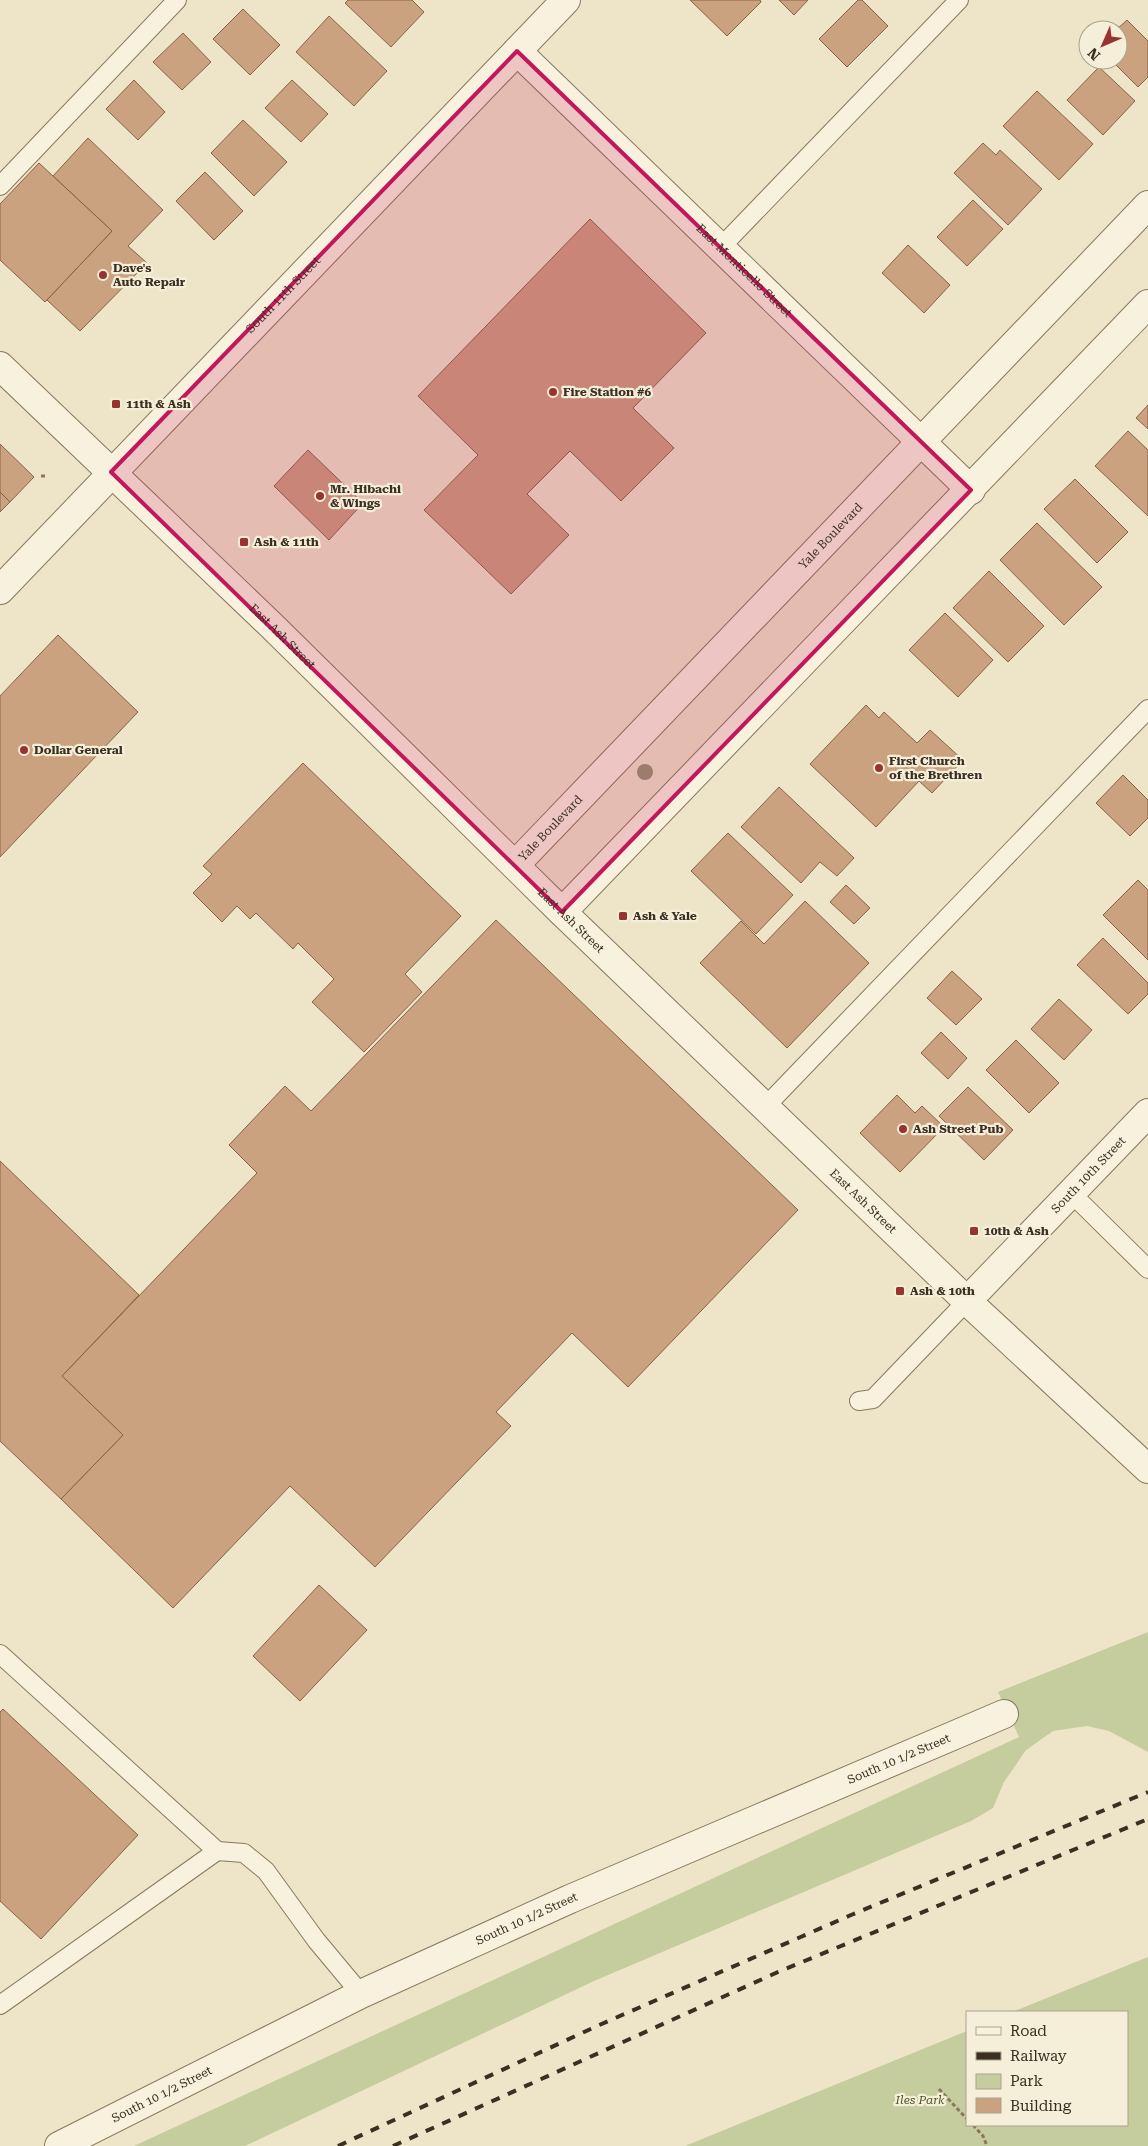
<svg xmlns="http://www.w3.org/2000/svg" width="1148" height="2146" font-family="'Roboto Serif',serif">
	<rect width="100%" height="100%" fill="#eee5c9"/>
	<g fill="#c5cc9d">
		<polygon points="1148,1632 1148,1752 1109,1731 1087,1726 1053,1731 1026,1750 1004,1782 993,1808 971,1821 594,1981 245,2146 134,2146 1019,1737 998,1692"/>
		<polygon points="1148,1957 1148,2146 685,2146 967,2031 967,2125 1127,2125 1127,2012 1012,2012"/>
	</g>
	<g fill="#cba280" stroke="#896244">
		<polygon points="348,0 412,0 424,12 391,47 345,3"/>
		<polygon points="690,0 760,0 761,2 727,36"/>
		<polygon points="779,0 808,0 794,15"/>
		<polygon points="858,0 862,0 888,26 847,67 819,39"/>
		<polygon points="243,9 280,45 250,75 213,39"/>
		<polygon points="329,16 387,71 354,106 296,52"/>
		<polygon points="1127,20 1148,41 1148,77 1138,87 1111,60 1118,60 1118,30 1116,30"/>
		<polygon points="183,33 211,62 182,90 153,62"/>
		<polygon points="1099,67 1135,101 1103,135 1067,100"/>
		<polygon points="134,80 165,112 138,140 106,109"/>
		<polygon points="292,80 328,114 301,142 265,108"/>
		<polygon points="1037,91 1093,144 1059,180 1003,126"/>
		<polygon points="243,120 287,162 254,196 211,153"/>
		<polygon points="88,138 163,210 128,246 147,263 80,331 47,300 112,231 53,176"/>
		<polygon points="983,143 996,155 1000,150 1042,189 1008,225 954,173"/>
		<polygon points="39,163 112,231 45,302 0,260 0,204"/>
		<polygon points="205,172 243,211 214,240 176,201"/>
		<polygon points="973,200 1003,229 967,266 937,237"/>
		<polygon points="590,219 706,333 633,408 674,448 621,501 570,451 527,494 569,535 511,594 424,510 478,455 418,396"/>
		<polygon points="908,245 950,285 924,313 882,273"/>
		<polygon points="1148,405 1148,429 1136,418"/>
		<polygon points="1128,431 1148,450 1148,516 1095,466"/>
		<polygon points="0,444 34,477 10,502 0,492"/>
		<polygon points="308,450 363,503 329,540 274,486"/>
		<polygon points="1075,479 1128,532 1097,563 1044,509"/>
		<polygon points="0,492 10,502 0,512"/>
		<polygon points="1037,523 1102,587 1064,625 1000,560"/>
		<polygon points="989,571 1044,626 1008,662 953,608"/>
		<polygon points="945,613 993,660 958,697 909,650"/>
		<polygon points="58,635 138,712 0,857 0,696"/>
		<polygon points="866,705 879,718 884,712 917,743 930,730 963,760 932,793 919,781 876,827 810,764"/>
		<polygon points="303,763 461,916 405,974 422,992 364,1052 312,1002 334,979 298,943 293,949 256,913 250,919 237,906 222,922 193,893 212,874 203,866"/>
		<polygon points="1123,775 1148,800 1148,818 1130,836 1096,803"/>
		<polygon points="779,787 854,858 837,876 820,862 801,883 741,827"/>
		<polygon points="728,833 793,895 756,934 691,871"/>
		<polygon points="1138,880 1148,890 1148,960 1103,915"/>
		<polygon points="846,885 870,908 854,924 830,902"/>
		<polygon points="805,901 869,963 787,1048 700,963 741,921 764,944"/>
		<polygon points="496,920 798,1210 628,1387 572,1333 496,1412 511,1426 375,1567 290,1486 173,1608 61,1499 123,1435 62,1376 257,1173 229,1145 285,1086 311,1111"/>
		<polygon points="1103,938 1148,983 1148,994 1128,1014 1077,965"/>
		<polygon points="952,971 982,999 956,1025 927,998"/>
		<polygon points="1059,999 1092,1030 1064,1060 1031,1029"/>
		<polygon points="941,1032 967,1058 948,1079 921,1053"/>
		<polygon points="1016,1040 1059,1083 1029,1113 986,1070"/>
		<polygon points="968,1087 1013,1130 984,1160 939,1116"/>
		<polygon points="897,1095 915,1113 922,1106 944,1127 900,1172 860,1133"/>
		<polygon points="0,1161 139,1295 62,1376 123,1435 61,1499 0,1441"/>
		<polygon points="319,1585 367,1630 300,1701 253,1656"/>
		<polygon points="3,1709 138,1835 41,1939 0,1901 0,1712"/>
	</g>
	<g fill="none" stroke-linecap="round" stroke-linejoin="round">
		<g stroke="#8a775e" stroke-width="20">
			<g id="service">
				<polyline points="0,186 177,0"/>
				<polyline points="721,247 959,0"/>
				<polyline points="765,1107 1148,709"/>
				<polyline points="1071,1193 1148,1269"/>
				<polyline points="859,1401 873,1399 967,1301"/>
				<polyline points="0,1654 217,1851 0,2005"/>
				<polyline points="217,1851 244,1853 266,1871 316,1940 361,1994"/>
			</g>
		</g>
		<g stroke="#8a775e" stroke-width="30">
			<g id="minor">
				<path id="s1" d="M 517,51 L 971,490"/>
				<path id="s2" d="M 515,865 L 1148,205"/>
				<polyline points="562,912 1148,304"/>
				<path id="s3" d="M 967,1301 L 1148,1113"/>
				<path id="s4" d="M 59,2146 L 361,1994 L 570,1899 L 1004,1714"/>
			</g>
		</g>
		<g stroke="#8a775e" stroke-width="30">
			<g id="tertiary">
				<path id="s5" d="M 0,366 L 271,625 L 562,912 L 765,1107 L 967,1301 L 1148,1469"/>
				<path id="s6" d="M 0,590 L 566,0"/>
			</g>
		</g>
		<g stroke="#8a775e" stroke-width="3" stroke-dasharray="4 2.5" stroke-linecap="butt">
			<polyline points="41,476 46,476"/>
			<polyline points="939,2089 967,2119"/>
			<polyline points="973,2125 983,2136 987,2146"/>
		</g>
		<use href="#service" stroke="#f8f1dd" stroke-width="18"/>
		<use href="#minor" stroke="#f8f1dd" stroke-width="28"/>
		<use href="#tertiary" stroke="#f8f1dd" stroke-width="28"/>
		<g stroke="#3b2f21" stroke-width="4" stroke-dasharray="9 9" stroke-linecap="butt">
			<polyline points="338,2146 597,2026 851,1915 1148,1792"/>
			<polyline points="393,2146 778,1972 1148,1819"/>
		</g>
	</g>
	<circle fill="#939770" cx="645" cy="772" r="8"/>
	<path fill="#c2185b" fill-opacity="0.2" stroke="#c2185b" stroke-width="4" stroke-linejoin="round" d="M 517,51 L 971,490 L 562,912 L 111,472 Z"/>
	<g fill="#98332f" stroke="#f5eed9" stroke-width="2">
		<circle cx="103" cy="275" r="5"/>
		<circle cx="553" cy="392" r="5"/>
		<rect x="111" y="399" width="10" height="10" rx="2.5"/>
		<circle cx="320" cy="496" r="5"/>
		<rect x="239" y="537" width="10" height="10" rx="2.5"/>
		<circle cx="24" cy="750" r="5"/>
		<circle cx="879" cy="768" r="5"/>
		<rect x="618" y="911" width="10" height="10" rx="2.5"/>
		<circle cx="903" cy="1129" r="5"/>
		<rect x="969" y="1226" width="10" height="10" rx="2.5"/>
		<rect x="895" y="1286" width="10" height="10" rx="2.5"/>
	</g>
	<g text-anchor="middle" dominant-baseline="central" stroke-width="4.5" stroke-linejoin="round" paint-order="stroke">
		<g font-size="12" font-weight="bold" fill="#3b2f21" stroke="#f5eed9" text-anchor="start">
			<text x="113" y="268">Dave's<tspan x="113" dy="14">Auto Repair</tspan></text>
			<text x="563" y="392">Fire Station #6</text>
			<text x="126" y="404">11th &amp; Ash</text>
			<text x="330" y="489">Mr. Hibachi<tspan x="330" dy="14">&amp; Wings</tspan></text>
			<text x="254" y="542">Ash &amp; 11th</text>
			<text x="34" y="750">Dollar General</text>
			<text x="889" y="761">First Church<tspan x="889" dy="14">of the Brethren</tspan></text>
			<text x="633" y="916">Ash &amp; Yale</text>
			<text x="913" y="1129">Ash Street Pub</text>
			<text x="984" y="1231">10th &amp; Ash</text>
			<text x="910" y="1291">Ash &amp; 10th</text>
		</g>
		<g font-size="12" fill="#3b2f21" stroke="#f5eed9">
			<text stroke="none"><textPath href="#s1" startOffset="316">East Monticello Street</textPath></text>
			<text stroke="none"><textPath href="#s6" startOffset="409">South 11th Street</textPath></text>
			<text stroke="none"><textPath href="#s2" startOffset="456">Yale Boulevard</textPath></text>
			<text stroke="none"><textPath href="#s5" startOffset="391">East Ash Street</textPath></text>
			<text stroke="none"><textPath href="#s2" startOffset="51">Yale Boulevard</textPath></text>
			<text stroke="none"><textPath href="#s5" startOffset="796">East Ash Street</textPath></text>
			<text stroke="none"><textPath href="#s3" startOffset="175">South 10th Street</textPath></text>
			<text stroke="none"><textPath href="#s5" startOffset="1201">East Ash Street</textPath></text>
			<text stroke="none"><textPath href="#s4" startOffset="925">South 10 1/2 Street</textPath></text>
			<text stroke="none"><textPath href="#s4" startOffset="520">South 10 1/2 Street</textPath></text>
			<text stroke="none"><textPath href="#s4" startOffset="115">South 10 1/2 Street</textPath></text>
		</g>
		<g font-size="12" font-style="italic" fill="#495728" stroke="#f5eed9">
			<text x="920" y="2100">Iles Park</text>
		</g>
	</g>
	<rect x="966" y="2011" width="162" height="115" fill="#f5eed9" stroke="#aba28f"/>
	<rect x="976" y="2027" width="25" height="8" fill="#f8f1dd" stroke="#aba28f"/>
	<text x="1010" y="2036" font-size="15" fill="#3b2f21">Road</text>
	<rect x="976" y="2052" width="25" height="8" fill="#3b2f21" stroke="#aba28f"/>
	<text x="1010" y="2061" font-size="15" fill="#3b2f21">Railway</text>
	<rect x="976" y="2074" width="25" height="15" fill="#c5cc9d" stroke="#aba28f"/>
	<text x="1010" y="2086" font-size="15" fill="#3b2f21">Park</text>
	<rect x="976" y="2098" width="25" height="15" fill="#cba280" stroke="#aba28f"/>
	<text x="1010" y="2111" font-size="15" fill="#3b2f21">Building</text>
	<g transform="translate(1103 45) rotate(225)"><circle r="24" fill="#f5eed9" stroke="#aba28f"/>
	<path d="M0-4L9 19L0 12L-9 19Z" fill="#98332f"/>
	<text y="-8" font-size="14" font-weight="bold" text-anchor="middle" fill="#3b2f21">N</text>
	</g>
</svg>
